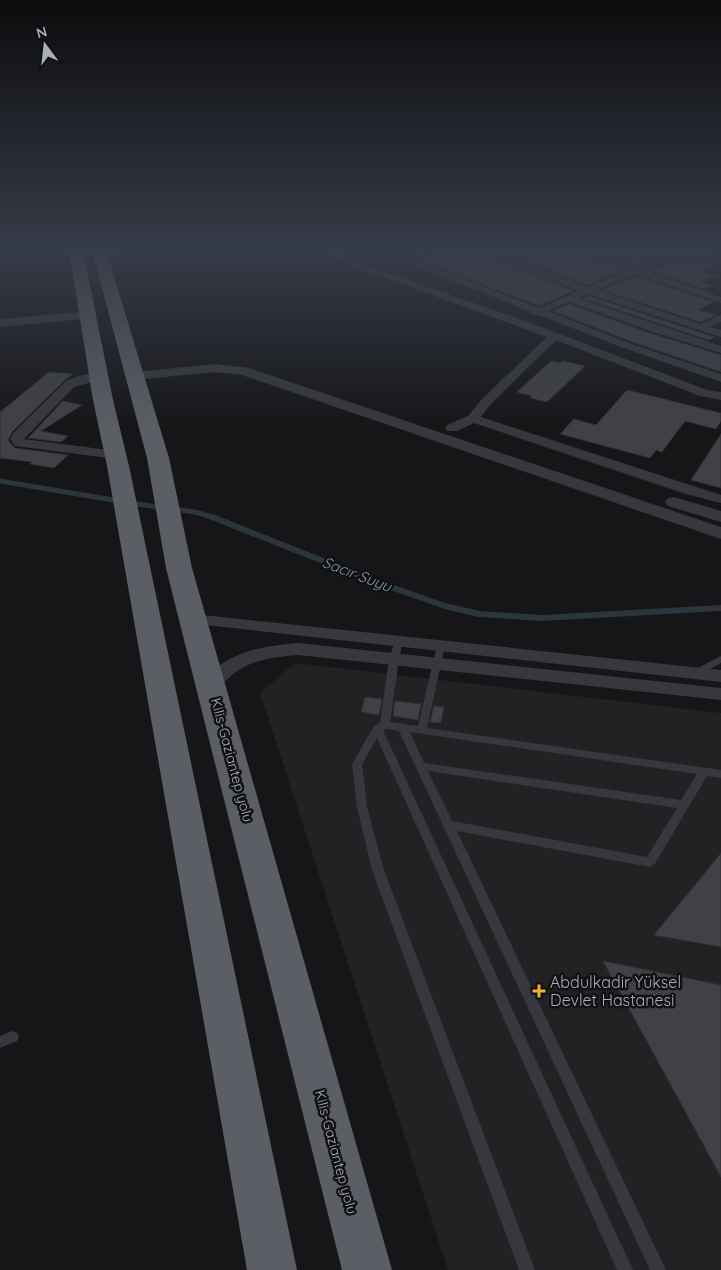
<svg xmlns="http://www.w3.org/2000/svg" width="721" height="1270" font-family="Quicksand,sans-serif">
	<rect width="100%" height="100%" fill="#161618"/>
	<polygon fill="#222225" points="295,663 721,713 721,1270 448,1270 260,693"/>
	<polygon fill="#1e261f" points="340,250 403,250 405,252 360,261"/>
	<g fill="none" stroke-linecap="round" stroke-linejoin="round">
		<g stroke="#2c353c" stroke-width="5">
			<polyline points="0,481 119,501"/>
			<polyline points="129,503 195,512 216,518"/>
		</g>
		<polyline stroke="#2c353c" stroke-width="6" points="212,517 371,580 445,606 479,614 542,618 721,608"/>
	</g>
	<g fill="#404145" stroke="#303034">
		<polygon points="444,250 471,250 574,291 539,306 419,260"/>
		<polygon points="492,250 572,250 622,270 588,285"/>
		<polygon points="593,250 665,250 673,253 636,265"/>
		<polygon points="689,257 716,265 702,271 717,276 700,282 712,286 704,289 651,270"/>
		<polygon points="636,276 713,302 698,310 716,315 700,322 602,290"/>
		<polygon points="588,296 714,337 709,340 583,298"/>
		<polygon points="569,304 652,334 721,355 721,372 630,341 553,311"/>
		<polygon points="551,361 561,363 563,361 585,366 547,402 530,398 532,396 517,392"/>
		<polygon points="49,372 73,374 65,380 13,431 8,440 15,448 68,455 54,468 30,464 32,462 0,458 0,412"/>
		<polygon points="627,390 721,413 721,421 716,429 685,421 662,452 656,450 650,458 560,434 574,419 596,425"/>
		<polygon points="63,401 82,405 41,431 68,436 61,442 28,438"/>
		<polygon points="721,434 721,488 691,480"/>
		<polygon points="365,697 382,699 379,715 361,712"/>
		<polygon points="395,701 421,704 418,720 393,716"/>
		<polygon points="434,706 444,707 441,723 430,722"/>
		<polygon points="721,853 721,947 654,935"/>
		<polygon points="603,961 721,985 721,1177"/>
	</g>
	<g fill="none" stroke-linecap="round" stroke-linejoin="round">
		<g fill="#37383d" fill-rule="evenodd">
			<path d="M 399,638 L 403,641 L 399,659 L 390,722 L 418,726 L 437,646 L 441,643 L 445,646 L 427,728 L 721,770 L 721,778 L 707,776 L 654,865 L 650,867 L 457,831 L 666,1270 L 650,1270 L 399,731 L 386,729 L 383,730 L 633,1270 L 617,1270 L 377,738 L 362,764 L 367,807 L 384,870 L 535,1270 L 519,1270 L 372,870 L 357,807 L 352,764 L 374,726 L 380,723 L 389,659 L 395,641 ZM 410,732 L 697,774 L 681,800 L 424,763 ZM 428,771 L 677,808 L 647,857 L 452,821 Z"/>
			<polygon points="721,656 721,663 698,675 692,675 690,673 692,671"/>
			<polygon points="12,1031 17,1033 19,1037 17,1041 0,1048 0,1036"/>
		</g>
		<g fill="#37383d" fill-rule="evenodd">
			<polygon points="112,250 131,250 101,258 96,255"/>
			<polygon points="323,250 335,250 363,264 520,319 707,390 721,392 721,400 700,396 556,340 490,405 481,417 721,495 721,503 686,494 474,423 457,431 447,431 445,428 447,425 468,416 482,399 547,337 357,268"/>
			<polygon points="419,250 433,250 420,256 414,256 414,252"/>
			<polygon points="473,250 486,250 588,287 627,270 574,250 587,250 636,267 687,250 712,250 697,257 693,254 645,270 721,297 721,303 636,274 597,290 700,324 721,315 721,322 710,327 721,330 721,337 588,294 578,298 721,346 721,353 653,332 569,302 548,311 629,343 721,374 721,382 621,347 539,315 531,315 531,312 399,259 401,257 407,257 539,308 579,291"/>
			<polygon points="99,372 103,373 105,376 103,379 74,387 24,439 116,451 121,452 123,455 121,458 116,459 15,446 10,439 14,432 66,381 78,376"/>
			<polygon points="193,614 721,670 721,682 187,623 184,619 187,615"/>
			<path d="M 298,643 L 721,688 L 721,700 L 298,655 C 276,657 255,659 237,671 C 225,679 219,694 204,689 L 202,685 C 222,652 263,646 298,643 Z"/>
		</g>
		<g fill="#37383d" fill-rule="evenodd">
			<polygon points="681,250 698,250 721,257 721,264 682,252"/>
			<polygon points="89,311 94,312 95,315 94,318 0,327 0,319"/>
			<polygon points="215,364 249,368 721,527 721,539 242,375 215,372 135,380 130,379 128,376 130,373 135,372"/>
			<polygon points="674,497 721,511 721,522 668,506 665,502 668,498"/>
		</g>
		<g fill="#5b5e65" fill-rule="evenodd">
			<polygon points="69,250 83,250 113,400 129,466 297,1270 247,1270 107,466 93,400"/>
			<polygon points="92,250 106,250 169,458 192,568 392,1270 342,1270 166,568 147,458"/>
		</g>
	</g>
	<linearGradient id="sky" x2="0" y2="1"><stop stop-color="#0c0c0d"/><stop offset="0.58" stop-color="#363c48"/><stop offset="1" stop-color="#363c48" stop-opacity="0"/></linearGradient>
	<rect width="721" height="428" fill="url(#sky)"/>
	<path fill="#f2b134" stroke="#111113" stroke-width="2" d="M536.5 983.5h5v5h5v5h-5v5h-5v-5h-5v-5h5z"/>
	<g text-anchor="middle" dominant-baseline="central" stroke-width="5" stroke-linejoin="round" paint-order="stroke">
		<g font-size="14" fill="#a8adb8" stroke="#111113">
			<text transform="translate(232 760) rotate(75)">Kilis-Gaziantep yolu</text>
			<text transform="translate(336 1152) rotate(75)">Kilis-Gaziantep yolu</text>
		</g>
		<g font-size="15" font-style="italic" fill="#7f9bb3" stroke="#111113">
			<text transform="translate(357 574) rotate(21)">Sacır Suyu</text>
		</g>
		<g font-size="16" fill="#a8adb8" stroke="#111113" text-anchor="start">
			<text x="550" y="982">Abdulkadir Yüksel<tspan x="550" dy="18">Devlet Hastanesi</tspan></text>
		</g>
	</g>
	<g transform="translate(45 45) rotate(345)" stroke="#111113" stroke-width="4" paint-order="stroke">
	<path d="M0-4L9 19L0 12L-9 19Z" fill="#a8adb8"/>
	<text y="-8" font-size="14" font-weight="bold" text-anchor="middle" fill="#a8adb8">N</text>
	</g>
</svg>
